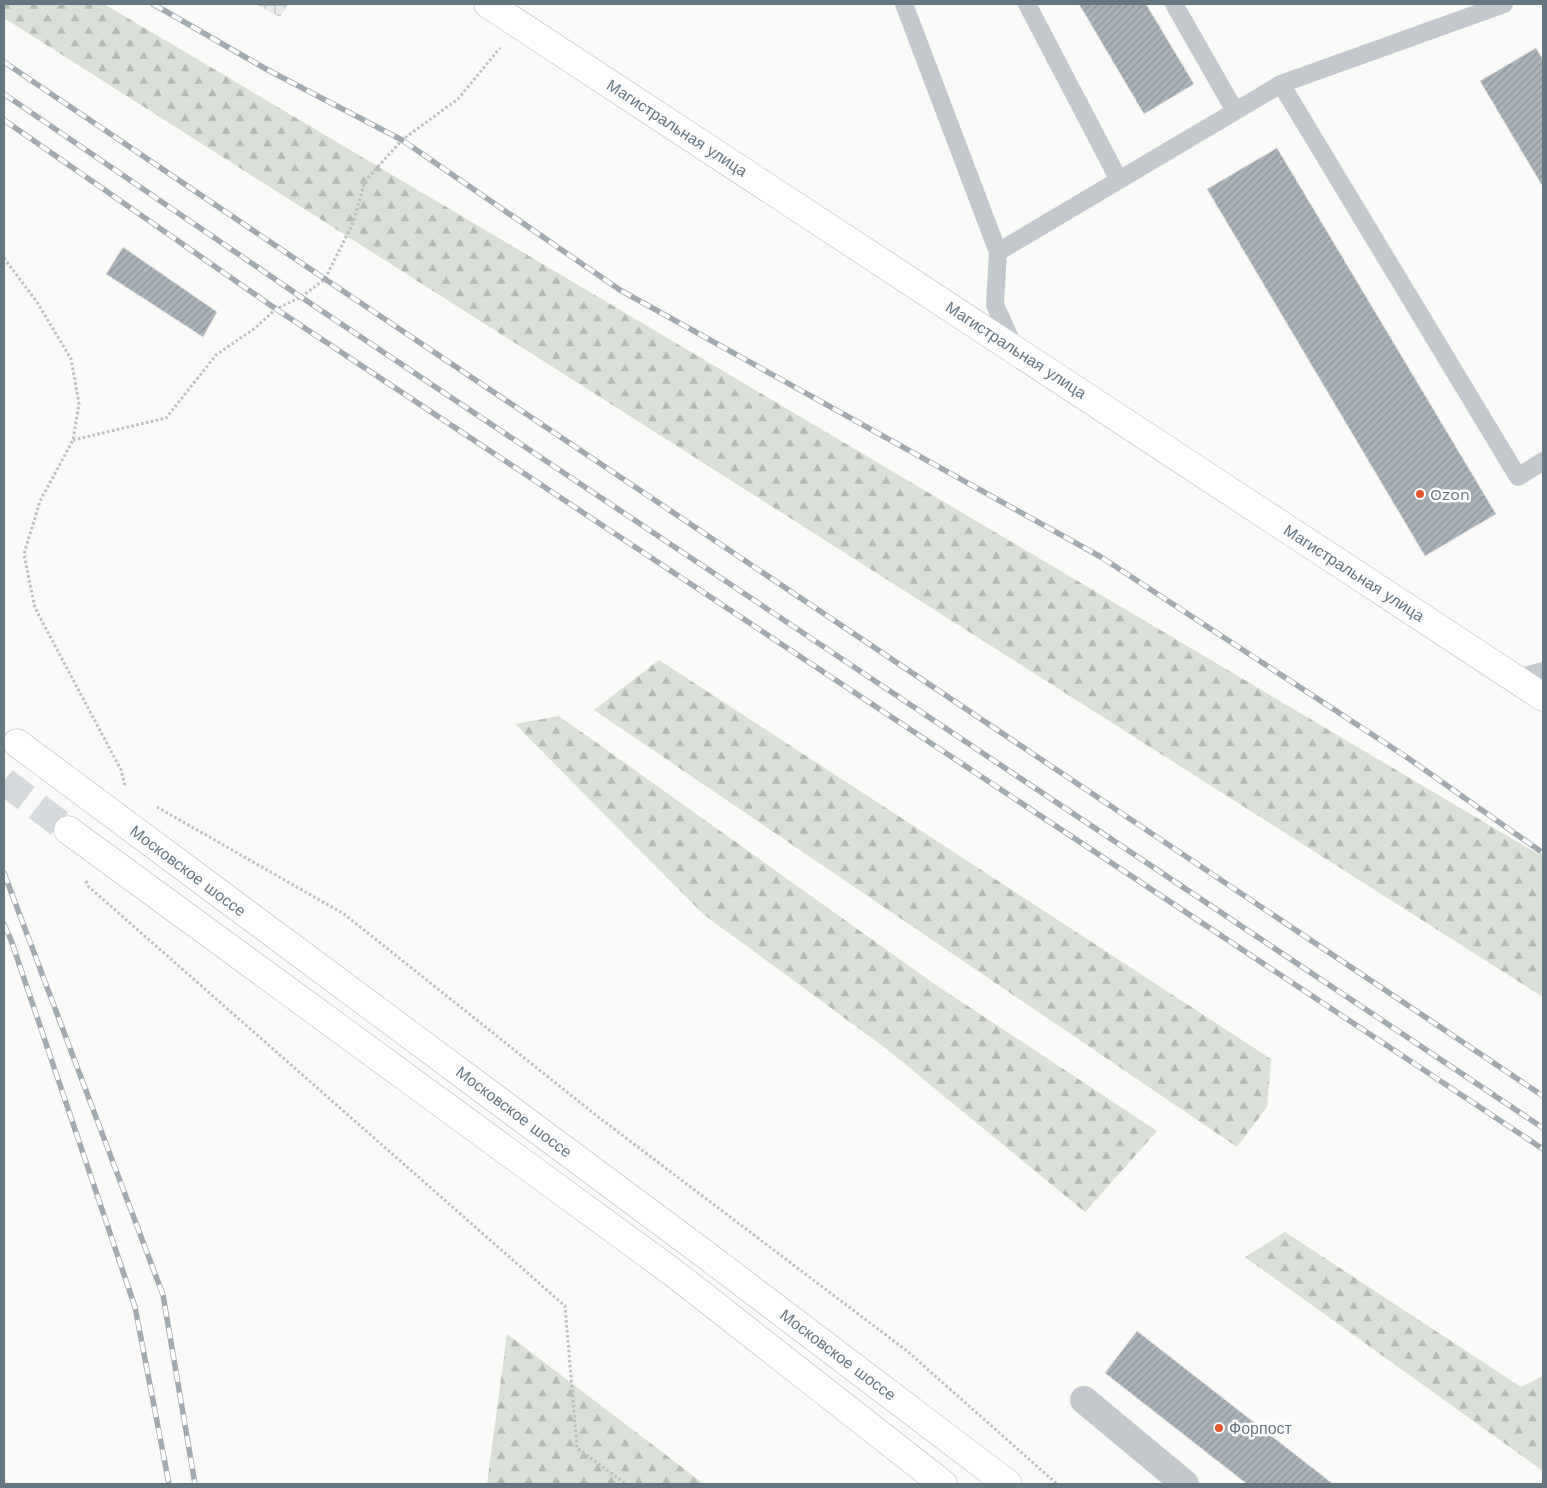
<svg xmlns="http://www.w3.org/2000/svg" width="1547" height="1488" font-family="'Work Sans',sans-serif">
	<defs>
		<pattern id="industrial-grid" width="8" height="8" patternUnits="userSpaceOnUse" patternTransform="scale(1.25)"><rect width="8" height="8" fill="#e8e9e9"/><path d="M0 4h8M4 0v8" fill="none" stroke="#c0c1c2"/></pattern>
		<pattern id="forest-firs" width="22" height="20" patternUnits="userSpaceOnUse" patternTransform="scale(1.25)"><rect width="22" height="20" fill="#dadfd7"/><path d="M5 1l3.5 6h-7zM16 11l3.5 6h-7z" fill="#b4b9b4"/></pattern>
		<pattern id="building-hatch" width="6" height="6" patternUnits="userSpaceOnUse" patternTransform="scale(1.25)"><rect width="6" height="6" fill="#aab3b9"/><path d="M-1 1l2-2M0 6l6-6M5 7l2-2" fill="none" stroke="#8e969c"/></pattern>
	</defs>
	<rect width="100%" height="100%" fill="#fafaf8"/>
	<polygon fill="url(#industrial-grid)" points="255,4 288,4 280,17"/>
	<g fill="url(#forest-firs)">
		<polygon points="4,4 104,4 1543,857 1543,997 4,18"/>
		<polygon points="659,660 1271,1059 1267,1107 1237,1147 594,710"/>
		<polygon points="559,716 933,983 1157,1131 1085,1212 888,1050 703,914 515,724"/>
		<polygon points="1285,1232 1521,1387 1543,1376 1543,1471 1245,1257"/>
		<polygon points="507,1334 704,1484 487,1484"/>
	</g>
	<g fill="url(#building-hatch)" stroke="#dcdcda">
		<polygon points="1079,4 1146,4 1194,84 1144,114"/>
		<polygon points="1536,48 1543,60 1543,187 1480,81"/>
		<polygon points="1277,148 1496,514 1425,556 1207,189"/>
		<polygon points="123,247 217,312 203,337 106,274"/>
		<polygon points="1137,1331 1333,1484 1334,1484 1247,1484 1105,1373"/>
	</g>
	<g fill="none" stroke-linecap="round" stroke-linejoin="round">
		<polyline stroke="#d5d9db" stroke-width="28" stroke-dasharray="28 14" stroke-linecap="butt" points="4,781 68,830"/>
		<g stroke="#b3babf" stroke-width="29">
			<polyline id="secondary" points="488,4 1543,697"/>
		</g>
		<g stroke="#b5babe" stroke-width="29">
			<g id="primary">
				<polyline points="17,743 702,1252 1008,1484"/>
				<polyline points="68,830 675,1274 943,1484"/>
			</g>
		</g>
		<g stroke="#bbbfc2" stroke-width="3" stroke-dasharray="2.5 2.5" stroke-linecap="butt">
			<polyline points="4,258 37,302 71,359 79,404 73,440 40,501 24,554 35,608 121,770 125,786"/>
			<polyline points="73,440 166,418 216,355 255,328 276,309 301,297 325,279 353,223 365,181 402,140 458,99 500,48"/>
			<polyline points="157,807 344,914 597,1116 907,1351 1057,1484"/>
			<polyline points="86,881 89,887 565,1306 577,1448 626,1484"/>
		</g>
		<g stroke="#c3c8cc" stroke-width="18">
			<polyline points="904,4 998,252"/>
			<polyline points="1027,4 1119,180"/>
			<polyline points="1174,4 1235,111"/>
			<polyline points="1281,84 1504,4"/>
			<polyline points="1015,349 995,305 998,252 1281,84 1518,477 1543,461"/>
			<polyline points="1515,679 1543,671"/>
		</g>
		<polyline stroke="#c3c8cc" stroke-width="28" points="1084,1400 1185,1484"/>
		<use href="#secondary" stroke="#fff" stroke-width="28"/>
		<use href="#primary" stroke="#fff" stroke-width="28"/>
		<g stroke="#a2aab0" stroke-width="5.5">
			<g id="rail">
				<polyline points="153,4 266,69 402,140 620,290 1101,557 1405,756 1543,853"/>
				<polyline points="4,62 325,279 1543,1096"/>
				<polyline points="4,94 301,297 1543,1128"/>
				<polyline points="4,120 276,309 1543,1149"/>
				<polyline points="4,873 163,1295 195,1484"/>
				<polyline points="4,924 11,940 135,1307 169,1484"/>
			</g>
		</g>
		<use href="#rail" stroke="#fff" stroke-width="4" stroke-dasharray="11" stroke-linecap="butt"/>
	</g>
	<g fill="#e4572e" stroke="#fff" stroke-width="2">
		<circle cx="1420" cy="494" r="5"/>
		<circle cx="1219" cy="1428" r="5"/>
	</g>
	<g text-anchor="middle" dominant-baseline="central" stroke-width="5" stroke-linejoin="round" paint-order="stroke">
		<g font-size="16" fill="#657683" stroke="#fff">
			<text transform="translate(677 128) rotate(33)">Магистральная улица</text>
			<text transform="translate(1016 350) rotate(33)">Магистральная улица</text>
			<text transform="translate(1354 573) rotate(33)">Магистральная улица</text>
			<text transform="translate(188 871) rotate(37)">Московское шоссе</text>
			<text transform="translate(514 1112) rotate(37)">Московское шоссе</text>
			<text transform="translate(838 1355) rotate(37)">Московское шоссе</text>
		</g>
		<g font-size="16" fill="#657683" stroke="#fff" text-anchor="start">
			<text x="1430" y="494">Ozon</text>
			<text x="1229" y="1428">Форпост</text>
		</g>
	</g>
	<rect width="1547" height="1488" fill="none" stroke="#657683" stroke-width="10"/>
</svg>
